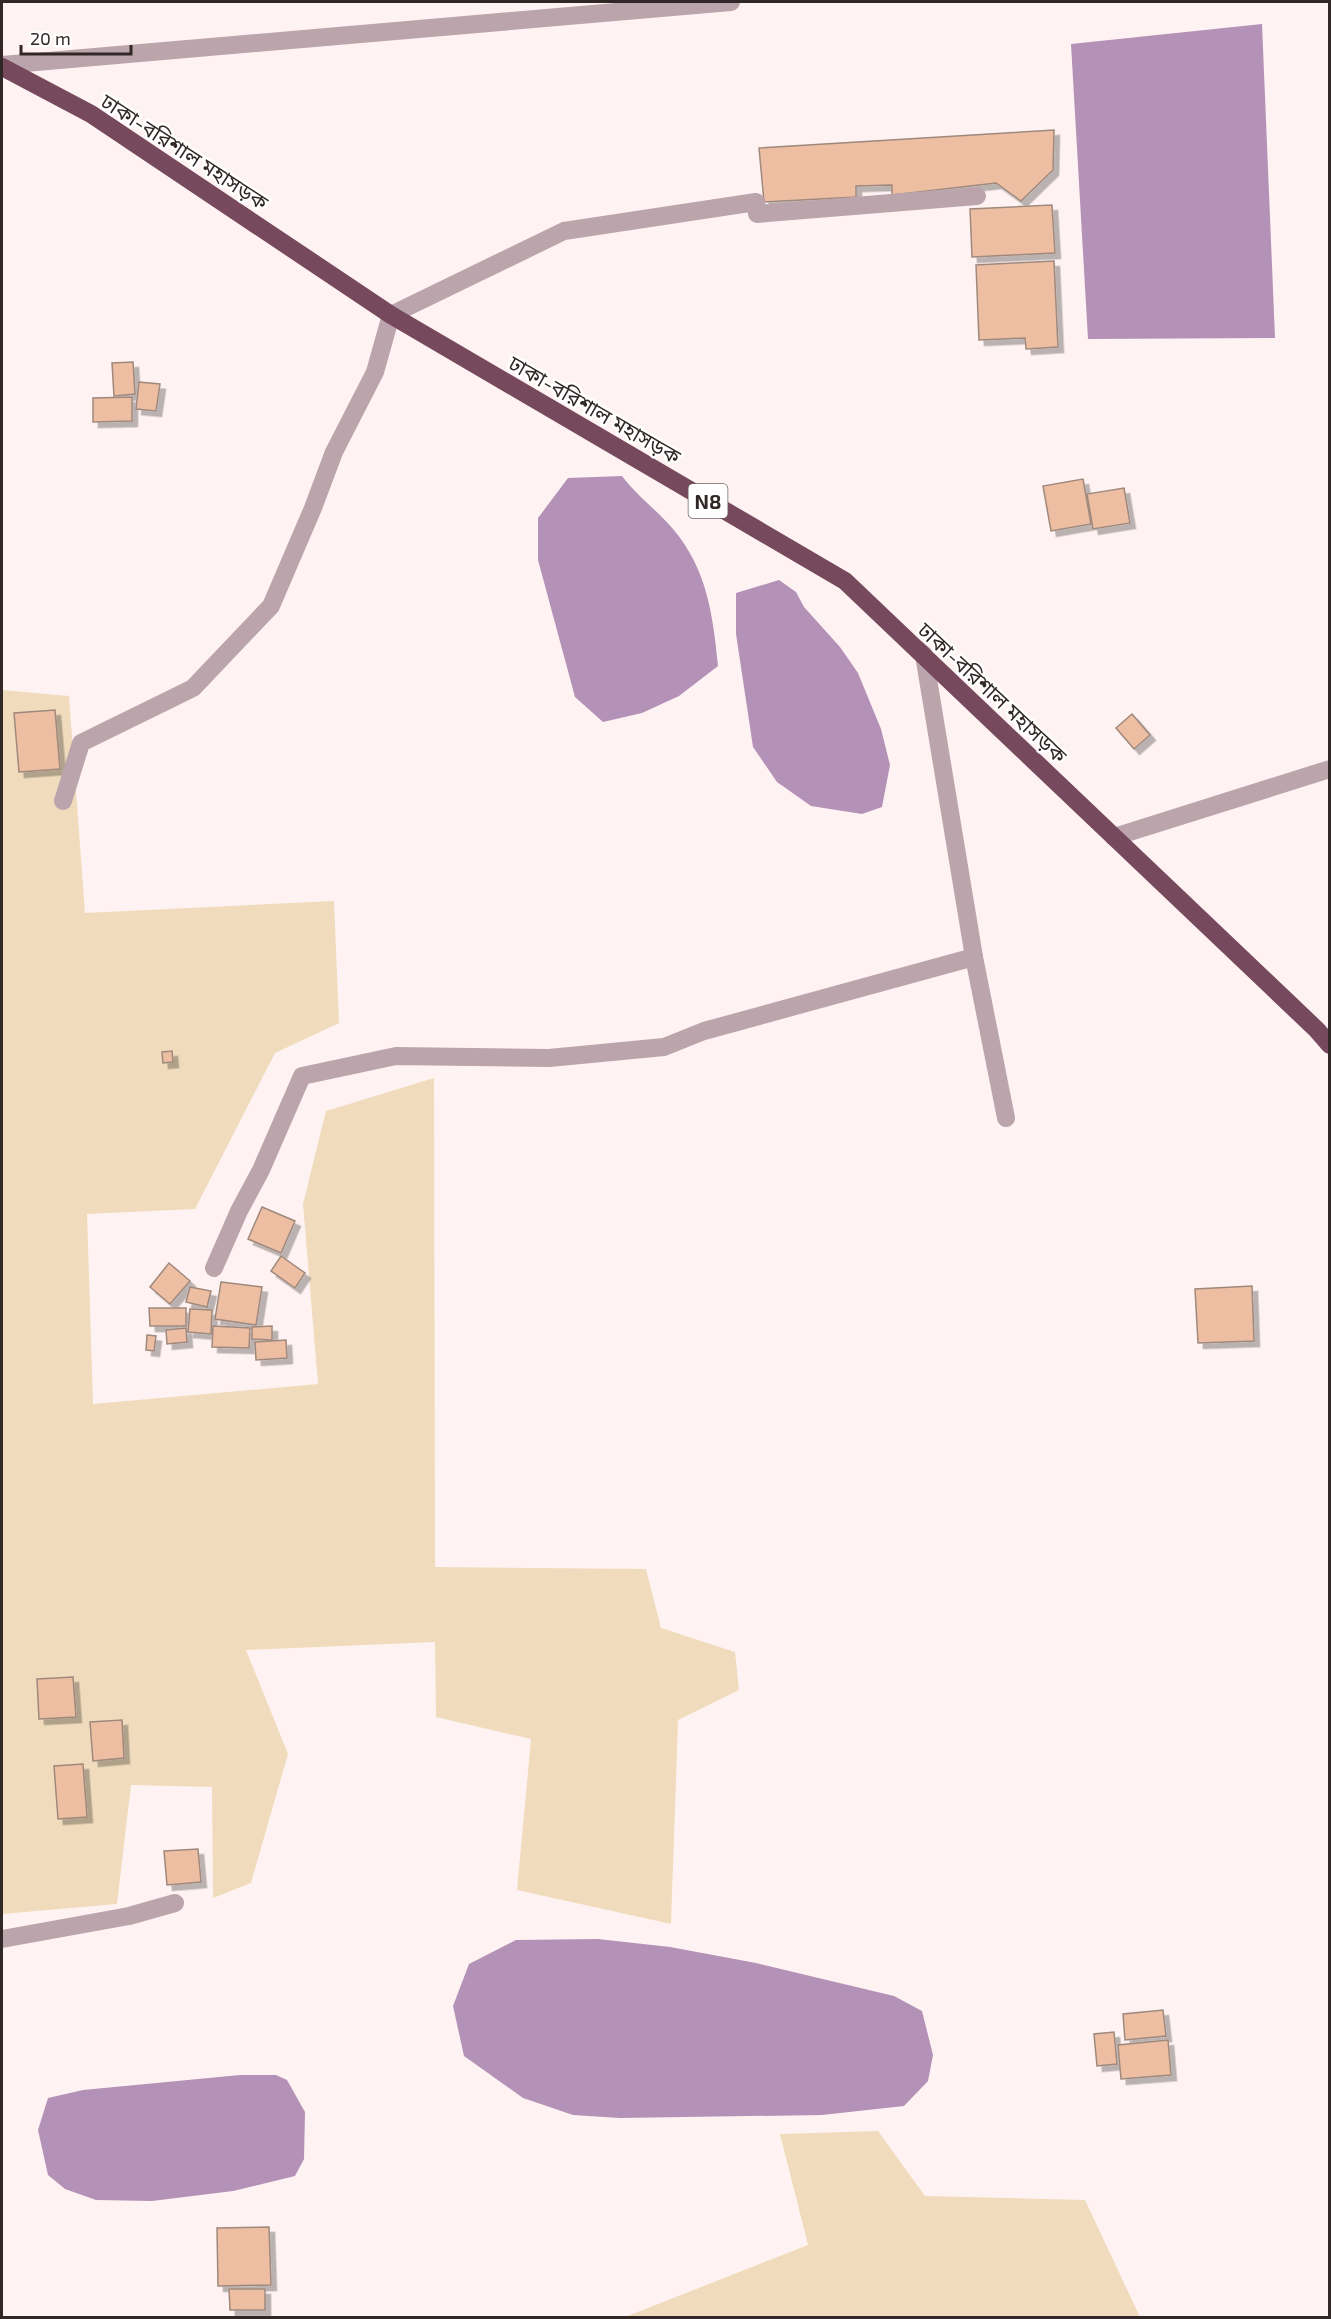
<svg xmlns="http://www.w3.org/2000/svg" width="1331" height="2319" font-family="'Exo 2','Noto Sans Bengali',sans-serif">
	<defs>
		<filter id="shadow"><feDropShadow dx="5.5" dy="5.5" stdDeviation="0" flood-color="#0004"/></filter>
	</defs>
	<rect width="100%" height="100%" fill="#fef3f2"/>
	<g fill="#f0dcbc">
		<polygon points="2,690 69,696 85,913 334,901 339,1023 275,1053 195,1209 87,1214 93,1404 318,1384 303,1204 326,1111 434,1078 435,1567 646,1569 661,1628 735,1652 739,1690 678,1720 671,1924 517,1890 531,1739 436,1717 435,1642 246,1650 288,1754 251,1883 213,1898 212,1787 131,1785 117,1904 2,1914"/>
		<polygon points="878,2131 925,2196 1085,2200 1140,2317 625,2317 808,2245 780,2134"/>
	</g>
	<g fill="#b491b6">
		<polygon points="1262,24 1275,338 1088,339 1071,44"/>
		<path d="M 622,476 C 637,496 657,510 673,529 C 707,569 713,615 718,666 L 679,696 L 642,713 L 603,722 L 575,697 L 538,560 L 538,518 L 568,478 Z"/>
		<polygon points="779,580 796,592 804,607 840,647 858,673 881,729 890,765 882,807 862,814 811,806 777,782 753,747 736,634 736,593"/>
		<polygon points="598,1939 670,1947 756,1963 894,1996 922,2011 933,2055 928,2081 904,2106 822,2115 620,2118 573,2115 523,2098 464,2056 453,2006 469,1964 516,1940"/>
		<polygon points="240,2075 276,2075 287,2080 305,2112 304,2159 295,2176 233,2191 152,2201 96,2200 65,2189 48,2175 38,2130 48,2098 83,2090"/>
	</g>
	<g fill="#eebea3" stroke="#9f897d" stroke-width="1.5" filter="url(#shadow)">
		<polygon points="1054,130 1053,170 1021,201 996,183 892,195 892,185 856,186 856,197 764,202 759,148"/>
		<polygon points="1052,205 1055,253 972,257 970,209"/>
		<polygon points="1054,261 1058,347 1026,349 1025,338 979,340 976,265"/>
		<polygon points="133,362 135,394 114,396 112,363"/>
		<polygon points="139,382 160,384 156,411 136,409"/>
		<polygon points="132,397 132,421 93,422 93,398"/>
		<polygon points="1083,479 1091,524 1051,531 1043,486"/>
		<polygon points="1124,488 1130,523 1093,529 1087,494"/>
		<polygon points="55,710 60,769 19,772 14,713"/>
		<polygon points="1132,714 1150,735 1134,749 1116,728"/>
		<polygon points="172,1051 173,1062 163,1063 162,1052"/>
		<polygon points="262,1207 295,1221 281,1253 248,1239"/>
		<polygon points="281,1256 305,1273 295,1288 271,1271"/>
		<polygon points="169,1263 190,1281 170,1304 150,1287"/>
		<polygon points="221,1282 262,1287 256,1325 215,1319"/>
		<polygon points="1252,1286 1254,1341 1198,1343 1195,1289"/>
		<polygon points="190,1287 211,1291 207,1307 186,1302"/>
		<polygon points="149,1308 186,1308 186,1326 150,1326"/>
		<polygon points="190,1309 212,1310 211,1334 188,1332"/>
		<polygon points="213,1326 250,1328 249,1348 212,1347"/>
		<polygon points="272,1326 272,1340 252,1339 252,1327"/>
		<polygon points="186,1328 187,1342 167,1344 166,1330"/>
		<polygon points="147,1335 156,1336 154,1351 146,1350"/>
		<polygon points="286,1340 287,1358 256,1360 255,1342"/>
		<polygon points="73,1677 76,1717 39,1719 37,1679"/>
		<polygon points="122,1720 124,1758 93,1761 90,1722"/>
		<polygon points="83,1764 87,1817 58,1819 54,1766"/>
		<polygon points="198,1849 201,1882 167,1885 164,1851"/>
		<polygon points="1163,2010 1166,2036 1125,2040 1123,2014"/>
		<polygon points="1114,2032 1117,2064 1097,2066 1094,2034"/>
		<polygon points="1168,2040 1171,2075 1121,2079 1118,2045"/>
		<polygon points="269,2227 271,2285 218,2286 217,2228"/>
		<polygon points="229,2289 265,2289 265,2310 230,2310"/>
	</g>
	<g fill="none" stroke-linecap="round" stroke-linejoin="round">
		<polyline stroke="#bca4ad" stroke-width="18" points="63,801 81,743 193,688 271,606 313,508 334,452 375,372 391,315 564,231 756,202 757,214 977,196"/>
		<g stroke="#bca4ad" stroke-width="18">
			<polyline points="2,65 731,2"/>
			<polyline points="1114,837 1330,769"/>
			<polyline points="974,957 1006,1118"/>
			<polyline points="214,1268 239,1211 261,1170 302,1076 396,1056 549,1058 664,1047 704,1031 974,957 924,655 918,650"/>
			<polyline points="2,1939 129,1916 175,1903"/>
		</g>
		<polyline stroke="#76495c" stroke-width="18" points="2,67 91,114 391,315 845,581 1317,1030 1330,1045"/>
	</g>
	<g text-anchor="middle" dominant-baseline="central" stroke-width="5" stroke-linejoin="round" paint-order="stroke">
		<rect fill="#fff" stroke="#6f6867" stroke-width="1.5" x="688.5" y="484" width="39" height="34" rx="4.5"/>
		<g font-size="20" font-weight="bold" fill="#312726">
			<text x="708" y="501">N8</text>
		</g>
		<g font-size="21" fill="#312726" stroke="#fff">
			<text transform="translate(185 151) rotate(33)">ঢাকা-বরিশাল মহাসড়ক</text>
			<text transform="translate(595 409) rotate(30)">ঢাকা-বরিশাল মহাসড়ক</text>
			<text transform="translate(993 692) rotate(43)">ঢাকা-বরিশাল মহাসড়ক</text>
		</g>
	</g>
	<rect width="1331" height="2319" fill="none" stroke="#312726" stroke-width="6"/>
	<path d="M21 45v9h110v-9" fill="none" stroke="#312726" stroke-width="3"/>
	<text x="30" y="45" font-size="18" fill="#312726" stroke="#ffffff" stroke-width="4.5" paint-order="stroke">20 m</text>
</svg>
